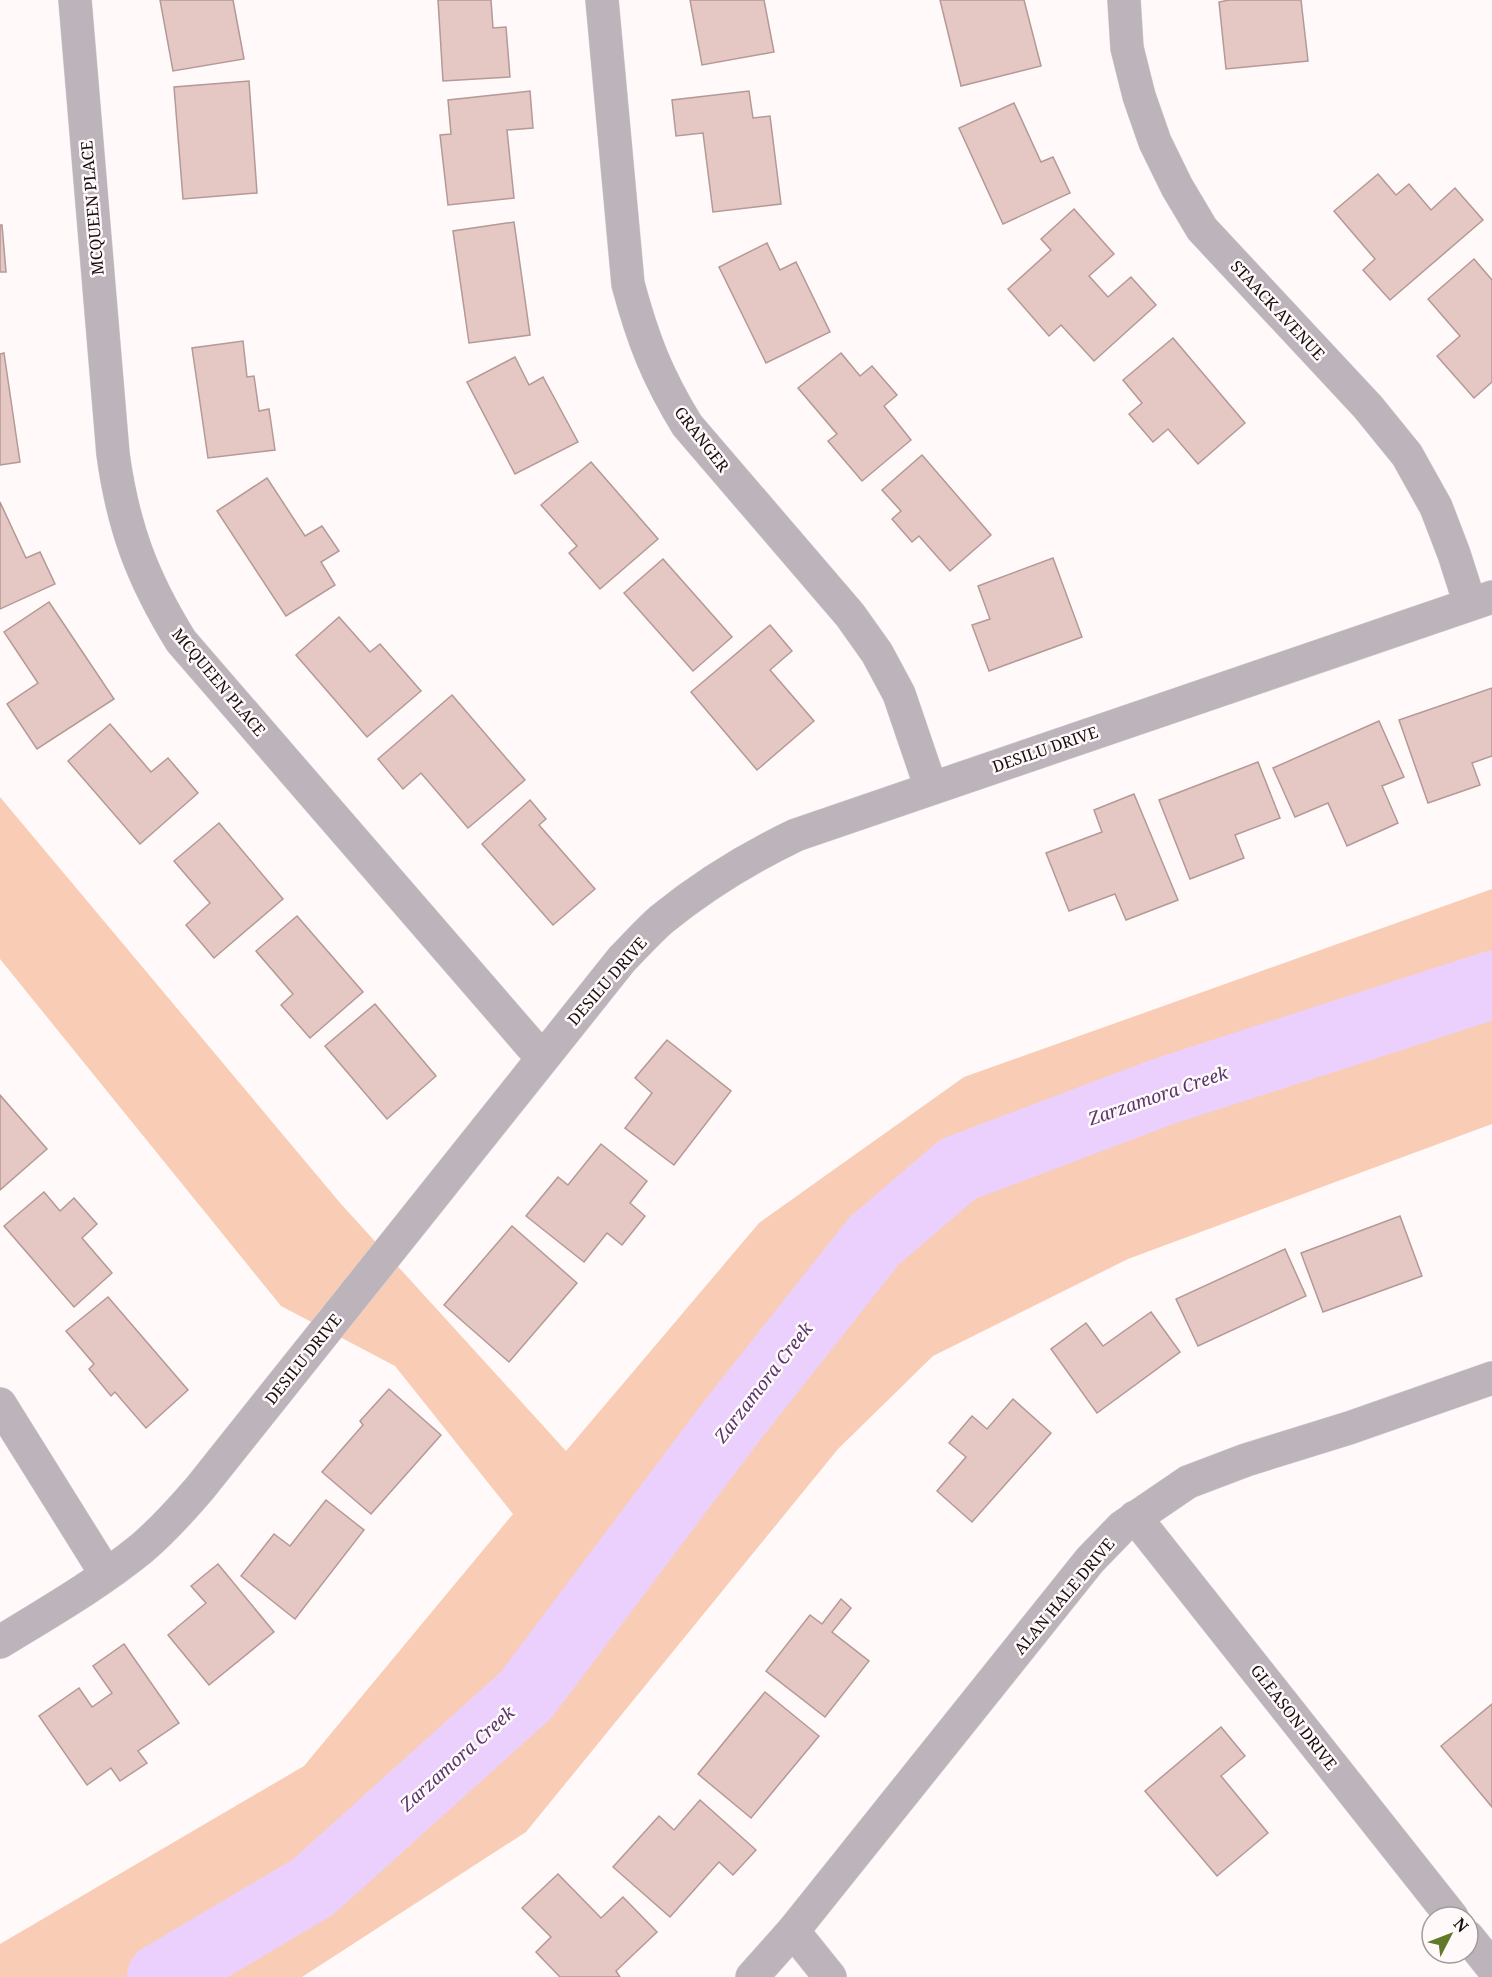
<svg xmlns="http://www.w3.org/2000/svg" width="1492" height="1977" font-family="'Noto Serif',serif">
	<rect width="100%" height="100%" fill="#fff9fa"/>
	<polygon fill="#f9cdb5" points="0,797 341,1204 566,1451 759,1223 964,1077 1492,889 1492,1124 1128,1259 933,1356 838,1449 526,1832 302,1977 0,1977 0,1944 304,1766 513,1514 395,1366 281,1306 0,959"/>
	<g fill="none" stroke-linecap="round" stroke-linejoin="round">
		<polyline stroke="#ebd0fe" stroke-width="68" points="161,1977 313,1887 526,1695 734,1418 874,1241 958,1169 1162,1092 1492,985"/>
	</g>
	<g fill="#e5c7c4" stroke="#b59996" stroke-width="1.5">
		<polygon points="160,0 233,0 244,59 173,71"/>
		<polygon points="438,0 491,0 493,28 506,27 510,77 443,81"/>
		<polygon points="690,0 764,0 774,52 702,65"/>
		<polygon points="940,0 1024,0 1041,66 961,86"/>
		<polygon points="1229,0 1301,0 1308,61 1226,69 1219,2"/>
		<polygon points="249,81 257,193 183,199 174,87"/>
		<polygon points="530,91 533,128 507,130 514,198 448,205 440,135 451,134 448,100"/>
		<polygon points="749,91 753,118 770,116 781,204 713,212 703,133 676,136 672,100"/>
		<polygon points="1014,103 1041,162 1053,157 1070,193 1003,224 959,128"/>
		<polygon points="1378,174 1396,195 1409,184 1431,210 1455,188 1483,220 1390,300 1363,270 1375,259 1334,211"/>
		<polygon points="1074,209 1114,254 1089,276 1108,297 1131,277 1156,305 1094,361 1061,325 1049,336 1008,289 1051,250 1041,239"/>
		<polygon points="514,222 530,335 469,343 453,231"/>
		<polygon points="0,225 2,225 6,272 0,272"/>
		<polygon points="767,243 780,270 796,262 830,332 766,363 719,267"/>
		<polygon points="1474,259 1492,280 1492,382 1474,398 1437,356 1460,336 1428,299"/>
		<polygon points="1173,338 1245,423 1198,464 1168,429 1153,442 1129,414 1142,403 1123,380"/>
		<polygon points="243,341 247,377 254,376 259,411 269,409 275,450 208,458 192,348"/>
		<polygon points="4,353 20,462 0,465 0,354"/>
		<polygon points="841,353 860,376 872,366 897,395 884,406 911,440 862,481 828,441 837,434 798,388"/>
		<polygon points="515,357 529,385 543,377 578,442 515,474 467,382"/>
		<polygon points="922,455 991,535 950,571 919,536 912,542 892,519 901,511 882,490"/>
		<polygon points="591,462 658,539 600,589 569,553 577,546 541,505"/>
		<polygon points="267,478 305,536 322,526 339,551 321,562 335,585 286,616 217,511"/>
		<polygon points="0,502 26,558 40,552 55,584 0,609"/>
		<polygon points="1053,558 1082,637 989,671 972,625 990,619 978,586"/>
		<polygon points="663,559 732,637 693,671 624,593"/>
		<polygon points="49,602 114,699 37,749 7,704 38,683 4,632"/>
		<polygon points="339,617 370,652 380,644 421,691 367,737 296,655"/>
		<polygon points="770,625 792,651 770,670 814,721 757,770 691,692"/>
		<polygon points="1492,688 1492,756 1472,763 1480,785 1428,803 1399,720"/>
		<polygon points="452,695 525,780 468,828 421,773 403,789 378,759"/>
		<polygon points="1379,721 1404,777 1382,786 1398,823 1347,846 1328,803 1295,817 1273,768"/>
		<polygon points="110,724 151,772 168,758 198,793 140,844 68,761"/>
		<polygon points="1258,762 1280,818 1235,835 1244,858 1190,879 1159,800"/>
		<polygon points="1134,794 1178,900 1126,920 1115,894 1069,911 1046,853 1102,832 1094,810"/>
		<polygon points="530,800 546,819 539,825 595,889 553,925 482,844"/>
		<polygon points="219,823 283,899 214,958 186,925 210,903 174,861"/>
		<polygon points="297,916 363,992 310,1038 281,1005 293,994 256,951"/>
		<polygon points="375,1004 436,1076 387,1119 325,1046"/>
		<polygon points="667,1040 731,1091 674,1165 625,1128 652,1093 635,1078"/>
		<polygon points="0,1095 47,1149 0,1190"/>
		<polygon points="601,1144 647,1181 630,1203 645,1216 622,1245 607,1233 584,1262 526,1216 558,1177 568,1185"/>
		<polygon points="44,1192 60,1211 74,1198 97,1224 82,1238 112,1273 74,1307 4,1226"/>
		<polygon points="1400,1216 1422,1276 1323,1312 1301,1253"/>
		<polygon points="512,1226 577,1283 509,1362 444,1305"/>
		<polygon points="1285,1249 1306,1296 1198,1346 1176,1299"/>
		<polygon points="108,1297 188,1390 146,1428 115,1392 111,1396 89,1369 94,1364 66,1331"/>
		<polygon points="1151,1312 1180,1352 1097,1413 1051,1349 1086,1323 1103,1346"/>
		<polygon points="389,1389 441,1435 371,1514 322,1472 363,1425 360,1421"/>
		<polygon points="1013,1399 1051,1433 972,1522 937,1491 966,1457 949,1443 972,1416 987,1429"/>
		<polygon points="326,1500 364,1530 295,1619 241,1576 274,1534 290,1546"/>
		<polygon points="218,1564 274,1632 209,1685 168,1635 206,1603 191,1586"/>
		<polygon points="841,1599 851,1608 832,1632 869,1661 825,1717 766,1671 810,1615 822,1624"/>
		<polygon points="124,1644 179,1723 138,1751 147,1763 120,1781 111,1768 87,1785 39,1716 79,1688 92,1707 112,1693 93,1666"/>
		<polygon points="765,1692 819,1736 751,1818 698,1774"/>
		<polygon points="1492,1704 1492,1807 1441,1746"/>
		<polygon points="1221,1727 1245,1756 1221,1776 1268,1833 1217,1876 1145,1791"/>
		<polygon points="700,1800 756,1850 733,1875 719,1862 670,1917 613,1867 659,1816 674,1830"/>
		<polygon points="558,1874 601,1918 623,1897 657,1932 616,1971 620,1977 560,1977 536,1952 551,1937 522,1908"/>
	</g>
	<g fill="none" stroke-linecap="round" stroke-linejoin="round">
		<g stroke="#dad3d4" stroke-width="34">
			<g id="minor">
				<path d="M 75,0 L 113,454 C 123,527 142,578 181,641 L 542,1058"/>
				<path d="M 602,0 L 628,284 C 643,340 657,376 687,425 L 850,615 L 877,653 L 899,694 L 931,788"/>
				<polyline points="1124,0 1127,48 1139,96 1155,142 1177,187 1202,229 1368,407 1407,455 1436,507 1454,554 1470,604"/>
				<polyline points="0,1404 106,1574"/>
				<polyline points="1135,1517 1452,1917"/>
				<path d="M 0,1642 C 49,1612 98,1584 142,1548 C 163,1530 182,1509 200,1488 L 622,959 C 635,946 648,931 662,919 C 704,885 748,858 796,835 L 1492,597"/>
				<polyline points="793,1931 830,1977"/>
				<polyline points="1468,1937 1492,1967"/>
				<polyline points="752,1977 793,1931 1090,1560 1122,1527 1188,1482 1246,1460 1349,1428 1492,1378"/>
			</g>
		</g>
		<use href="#minor" stroke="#bdb3ba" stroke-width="33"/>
	</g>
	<g text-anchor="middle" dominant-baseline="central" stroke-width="5" stroke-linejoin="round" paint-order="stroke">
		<g font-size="16" fill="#160d0f" stroke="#fff9fa">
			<text transform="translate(92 208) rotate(-95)">MCQUEEN PLACE</text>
			<text transform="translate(1278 310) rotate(47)">STAACK AVENUE</text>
			<text transform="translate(702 439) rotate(52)">GRANGER</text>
			<text transform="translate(219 682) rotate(50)">MCQUEEN PLACE</text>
			<text transform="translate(1045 749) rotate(-19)">DESILU DRIVE</text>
			<text transform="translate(607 981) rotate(-49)">DESILU DRIVE</text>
			<text transform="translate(303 1359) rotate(-51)">DESILU DRIVE</text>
			<text transform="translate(1064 1596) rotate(-50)">ALAN HALE DRIVE</text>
			<text transform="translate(1294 1717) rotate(52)">GLEASON DRIVE</text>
		</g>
		<g font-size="18" font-style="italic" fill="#59366e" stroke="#fff9fa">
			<text transform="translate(1158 1095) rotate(-19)">Zarzamora Creek</text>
			<text transform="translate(763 1382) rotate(-52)">Zarzamora Creek</text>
			<text transform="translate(457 1758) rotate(-42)">Zarzamora Creek</text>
		</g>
	</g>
	<g transform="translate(1450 1935) rotate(48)"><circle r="28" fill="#fff9fa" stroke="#a29b9c" stroke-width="1.5"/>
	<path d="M0-4.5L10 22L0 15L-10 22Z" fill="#61792b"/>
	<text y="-9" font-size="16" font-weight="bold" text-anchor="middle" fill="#160d0f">N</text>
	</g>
</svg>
